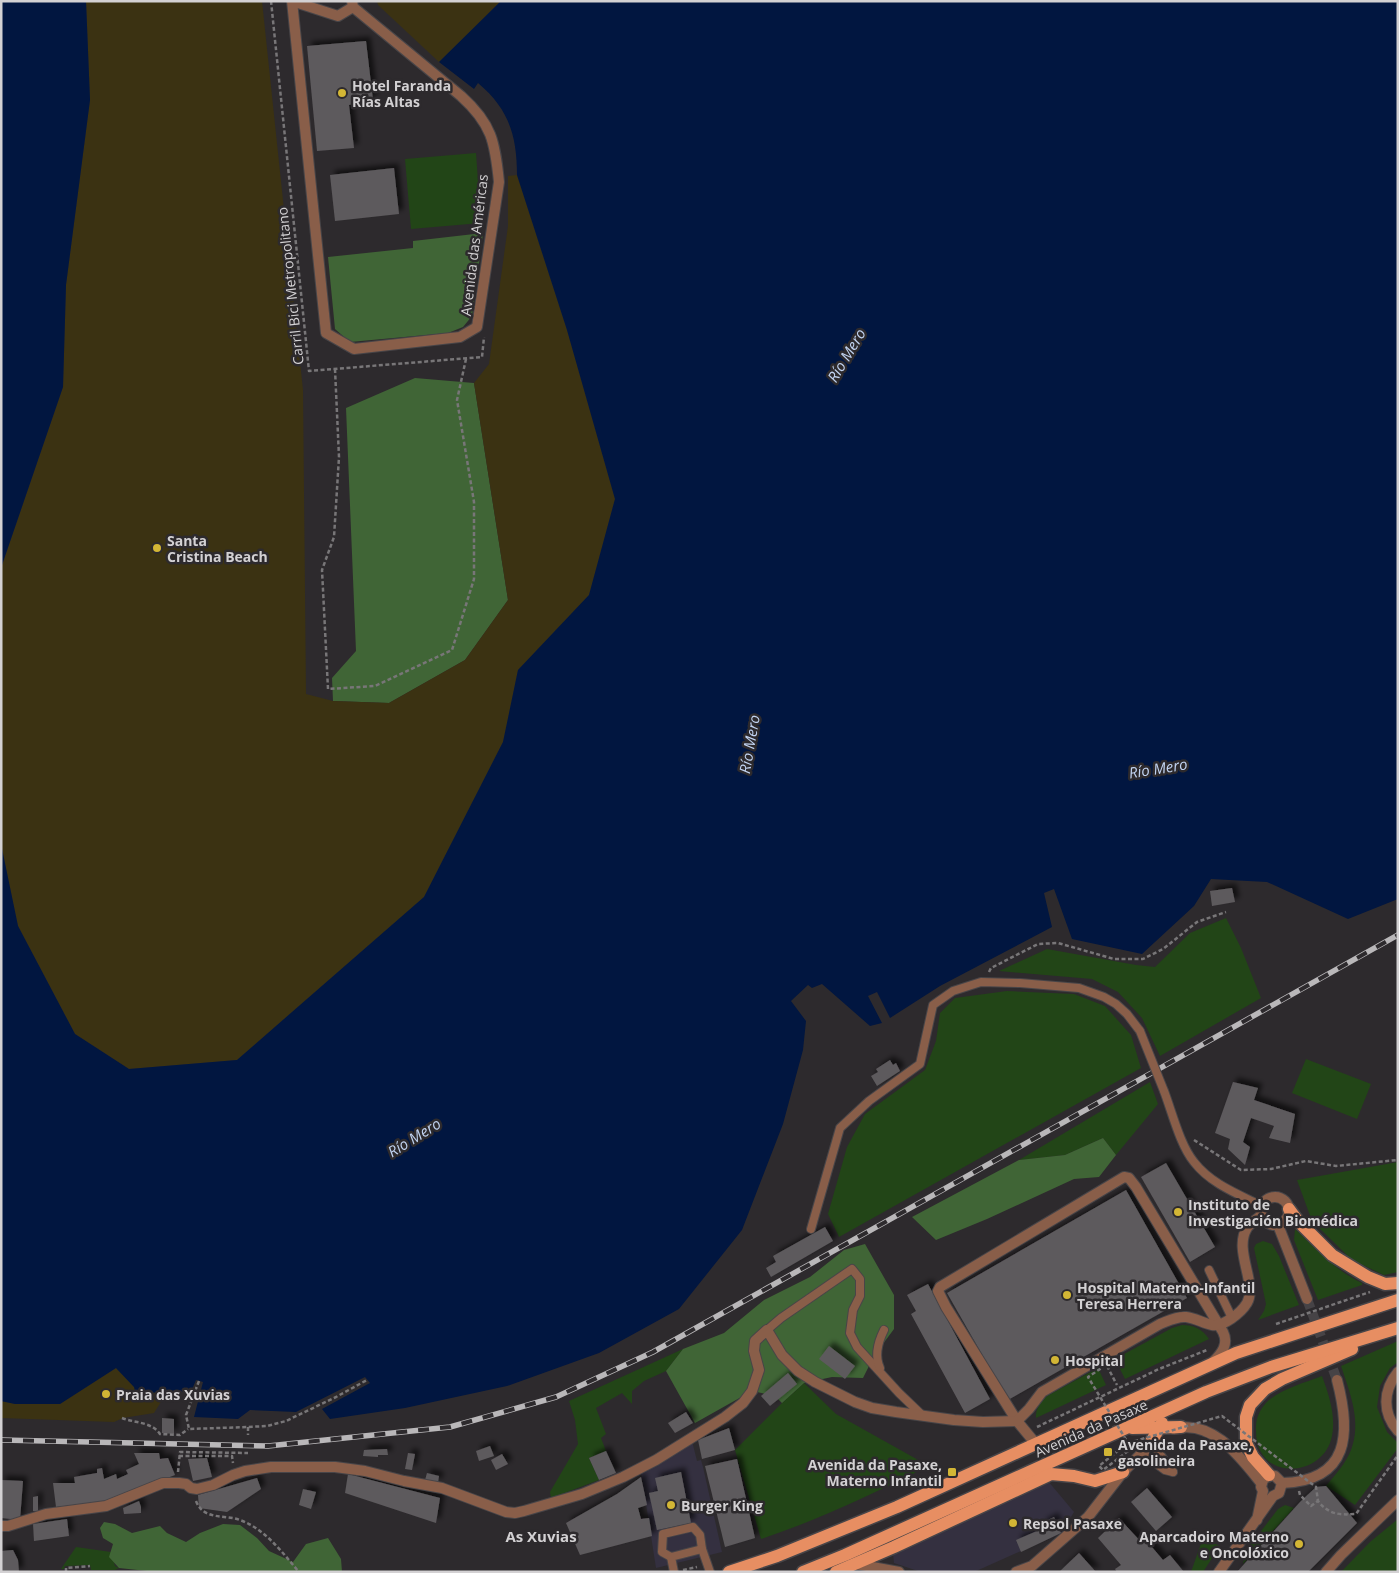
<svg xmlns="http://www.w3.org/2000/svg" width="1399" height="1573" font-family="'Open Sans',sans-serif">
	<defs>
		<filter id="shadow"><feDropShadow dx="4.5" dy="-4.5" stdDeviation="2.5" flood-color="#0009"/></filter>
	</defs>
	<rect width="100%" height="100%" fill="#2d2a2d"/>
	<g fill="#343040">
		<polygon points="692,1441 697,1461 701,1460 703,1467 722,1552 656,1568 641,1472"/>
		<polygon points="1048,1481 1074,1512 1061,1533 974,1572 921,1572 894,1563 893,1553"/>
	</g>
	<g fill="#224517">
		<polygon points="476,153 481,223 411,229 405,159"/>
		<polygon points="1226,918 1241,948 1261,998 1160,1056 1142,1018 1118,992 1092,979 999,971 1047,949 1136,965 1155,967 1190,933"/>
		<polygon points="1007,991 1074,994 1105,1006 1131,1035 1141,1068 839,1237 828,1214 847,1147 865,1114 925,1070 936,1041 940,1013 955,998"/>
		<polygon points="1306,1059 1371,1084 1357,1119 1292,1093"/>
		<polygon points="1150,1082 1158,1104 1116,1155 1103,1138 1065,1155 1019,1160"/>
		<polygon points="1398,1162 1398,1272 1384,1275 1352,1260 1312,1221 1297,1180"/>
		<path d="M 1295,1229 C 1316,1249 1336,1271 1362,1283 L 1362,1285 L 1318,1300 L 1294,1240 Z"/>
		<polygon points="1263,1241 1272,1244 1279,1256 1299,1305 1258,1320 1264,1311 1266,1304 1254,1248 1256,1244"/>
		<path d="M 1182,1325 C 1194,1325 1202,1329 1209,1339 L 1125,1379 L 1115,1359 L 1172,1328 Z"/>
		<path d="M 1398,1341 L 1398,1362 L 1390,1368 L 1380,1386 L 1377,1407 L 1387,1432 L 1398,1443 L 1398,1448 L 1355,1505 L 1326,1486 C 1335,1475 1346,1463 1351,1450 C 1362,1422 1350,1393 1341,1366 Z"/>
		<polygon points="683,1349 666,1371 644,1381 632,1391 632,1404 622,1393 596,1408 606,1434 601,1438 606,1451 589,1458 599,1480 551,1498 550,1492 578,1444 575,1420 569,1401"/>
		<path d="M 1098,1368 L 1106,1385 L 1036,1418 C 1035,1409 1041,1402 1047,1396 Z"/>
		<path d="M 1322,1376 C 1329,1395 1336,1416 1332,1436 C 1324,1478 1256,1483 1256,1431 C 1255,1419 1260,1408 1269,1400 C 1284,1388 1304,1383 1322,1376 Z"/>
		<path d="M 804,1383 L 836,1414 L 929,1466 C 874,1493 819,1520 761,1539 L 735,1450 L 782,1403 Z"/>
		<polygon points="1285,1505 1294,1508 1243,1564 1245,1552 1278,1509"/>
		<polygon points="1398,1519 1398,1572 1341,1572 1370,1542"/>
		<polygon points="1203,1538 1220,1546 1203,1572 1191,1572"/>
		<polygon points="76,1547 111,1552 115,1566 119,1568 115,1570 91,1570 90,1565 65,1566 64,1569 61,1569"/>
	</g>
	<g fill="#406536">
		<polygon points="483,233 472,316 463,327 448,333 350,342 335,329 328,257 413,248 413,241"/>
		<polygon points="415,378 474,383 508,600 465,660 389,703 333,701 332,678 356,651 346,408"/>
		<polygon points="1103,1138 1116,1155 1099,1177 1074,1179 987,1219 936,1240 912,1217 1019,1160 1065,1155"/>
		<polygon points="865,1244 894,1295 894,1329 874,1356 863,1378 832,1377 804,1383 782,1403 775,1396 752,1391 695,1423 666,1371 683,1349 724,1333 764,1300 810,1277 844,1250"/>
		<polygon points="104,1522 115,1524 132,1533 160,1526 167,1533 186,1542 200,1533 223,1524 240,1525 257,1538 269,1551 293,1562 306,1544 328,1538 341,1559 342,1572 156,1572 119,1568 109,1557 113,1544 103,1538 100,1528"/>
	</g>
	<g fill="#3b3212">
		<polygon points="86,1 262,1 303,390 306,694 333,701 389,703 465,660 508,600 474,383 489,364 508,226 508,176 517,175 567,330 615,499 589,595 518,670 503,742 424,897 237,1060 129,1069 75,1034 18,926 1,844 1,568 63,387 66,285 90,100"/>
		<polygon points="377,1 501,1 439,62 378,5"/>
		<polygon points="116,1368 134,1387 167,1392 154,1413 123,1418 114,1422 1,1418 1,1401 15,1404 60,1404"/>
	</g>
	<g fill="#011640">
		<polygon points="1,1 86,1 90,100 66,285 63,387 1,568"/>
		<path d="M 501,1 L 1398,1 L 1398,899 L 1348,919 L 1267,882 L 1211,879 L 1194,906 L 1142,954 L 1072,939 L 1054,889 L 1044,893 L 1052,927 L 940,986 L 890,1018 L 877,992 L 868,996 L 882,1023 L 870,1026 L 822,984 L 812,988 L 808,985 L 791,1001 L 806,1021 L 803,1050 L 783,1124 L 742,1230 L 679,1309 L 599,1353 L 507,1386 L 405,1408 L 330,1419 L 322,1409 L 370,1383 L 365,1377 L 296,1412 L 250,1410 L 238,1419 L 194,1417 L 203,1382 L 196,1380 L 191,1392 L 160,1392 L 136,1395 L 134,1387 L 116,1368 L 60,1404 L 15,1404 L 1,1401 L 1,844 L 18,926 L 75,1034 L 129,1069 L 237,1060 L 424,897 L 503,742 L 518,670 L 589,595 L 615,499 L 567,330 L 517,175 C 517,136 509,109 478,83 L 474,89 L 439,62 Z"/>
	</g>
	<g fill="#5d5a5d" filter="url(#shadow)">
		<polygon points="366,41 373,100 349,105 354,148 317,151 307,46"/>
		<polygon points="394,168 399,214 335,221 330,175"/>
		<polygon points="1232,888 1235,902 1212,906 1210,891"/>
		<polygon points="890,1060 893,1065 896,1063 900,1071 877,1086 871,1076 878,1072 876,1069"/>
		<polygon points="1233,1082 1258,1088 1254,1100 1295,1114 1290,1143 1269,1138 1274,1126 1251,1118 1243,1142 1250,1147 1245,1165 1228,1149 1230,1139 1215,1133"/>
		<polygon points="1166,1163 1215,1247 1190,1262 1141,1177"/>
		<polygon points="1126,1190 1187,1298 1008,1400 947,1293"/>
		<polygon points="825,1227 833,1241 771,1277 766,1268 776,1262 773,1256"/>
		<polygon points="928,1284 990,1399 965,1413 911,1314 916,1311 907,1295"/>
		<polygon points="829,1346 855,1366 845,1379 819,1359"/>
		<polygon points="788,1373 797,1384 770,1406 761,1396"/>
		<polygon points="686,1412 693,1423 675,1433 668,1423"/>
		<polygon points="162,1418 174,1419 174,1434 162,1433"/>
		<polygon points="729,1428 735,1450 702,1459 698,1440"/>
		<polygon points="490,1446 494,1456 479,1461 476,1451"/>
		<polygon points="387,1449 388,1455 378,1455 378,1457 363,1456 364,1450"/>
		<polygon points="606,1451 616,1473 599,1480 589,1458"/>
		<polygon points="134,1453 159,1453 160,1459 168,1458 175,1475 107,1501 56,1507 53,1483 75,1483 74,1477 97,1473 97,1469 102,1468 104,1479 116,1474 117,1479 128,1474 126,1470 139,1464"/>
		<polygon points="408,1453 415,1454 412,1470 405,1469"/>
		<polygon points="502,1454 508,1464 496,1470 491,1460"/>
		<polygon points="207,1458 212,1477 193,1481 188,1459"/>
		<polygon points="737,1459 755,1538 725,1547 705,1466"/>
		<polygon points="681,1472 691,1523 657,1530 649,1493 658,1491 655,1478"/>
		<polygon points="427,1473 439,1476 438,1483 425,1480"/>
		<polygon points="348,1474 440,1498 436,1523 345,1493"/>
		<polygon points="641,1477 647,1505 638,1508 641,1519 649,1518 652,1536 580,1555 566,1523 617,1494"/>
		<polygon points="257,1478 261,1489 227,1512 199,1508 198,1495"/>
		<polygon points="1,1480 23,1481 20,1520 1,1518"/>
		<polygon points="1326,1486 1357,1523 1308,1572 1237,1572 1300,1502 1316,1487"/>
		<polygon points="1147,1488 1172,1517 1156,1531 1131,1502"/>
		<polygon points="303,1489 316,1492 311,1509 299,1505"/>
		<polygon points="38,1496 38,1511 33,1511 33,1497"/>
		<polygon points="139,1501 141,1507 141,1513 124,1514 123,1508"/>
		<polygon points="1054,1517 1061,1533 1021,1552 1016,1540 1044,1528 1042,1523"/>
		<polygon points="1119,1518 1142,1543 1146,1540 1163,1560 1170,1555 1184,1572 1117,1572 1115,1569 1121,1565 1098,1538"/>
		<polygon points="67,1519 69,1536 34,1541 33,1524"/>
		<polygon points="13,1550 18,1560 19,1572 1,1572 1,1551"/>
		<polygon points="1079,1553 1096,1572 1059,1572"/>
	</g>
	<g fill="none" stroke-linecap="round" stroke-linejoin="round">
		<polyline stroke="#464346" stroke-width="10" stroke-dasharray="10 5" stroke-linecap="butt" points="1307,1299 1337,1380"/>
		<g stroke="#484548" stroke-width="10">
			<g id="lane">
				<path d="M 1164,1091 C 1172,1112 1180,1145 1194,1162 C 1211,1184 1238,1194 1262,1206"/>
				<polyline points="811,1229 840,1128 869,1101 920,1064 933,1005 953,991 981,982 1020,983 1079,988 1104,997 1116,1004 1127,1014 1140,1031"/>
				<polyline points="1209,1270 1232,1318"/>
				<polyline points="767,1330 781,1318 852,1269 860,1279 860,1296 853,1310 850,1333 857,1347 899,1393 923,1416"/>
				<path d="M 880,1368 C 874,1355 878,1342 884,1330"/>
				<polyline points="1151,1442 1173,1472"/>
				<polyline points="1142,1453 1165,1470 1173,1472"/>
				<polyline points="671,1557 662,1552 663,1534 693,1527 700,1535 702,1549"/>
				<polyline points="674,1572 671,1557 702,1549 710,1572"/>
			</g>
		</g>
		<g stroke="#484548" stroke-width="12">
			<g id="street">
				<path d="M 352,1 L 353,7 L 338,16 L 292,1 L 326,333 L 354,349 L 460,337 L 477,327 L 499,182 C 495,142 492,124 461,96 L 353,7"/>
				<circle cx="1275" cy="1211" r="14"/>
				<polyline points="1278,1225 1307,1299"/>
				<path d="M 1398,1372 C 1383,1390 1382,1413 1398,1431"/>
				<path d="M 1174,1429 C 1212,1418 1241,1458 1261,1483"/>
				<path d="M 1036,1444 L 1017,1421 L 946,1307 L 938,1291 L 940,1287 L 1124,1177 L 1129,1178 L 1136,1187 L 1223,1332 C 1229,1344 1222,1353 1213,1362"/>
				<path d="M 1282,1483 C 1350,1481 1351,1433 1337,1380"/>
				<path d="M 1,1526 L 8,1526 L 46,1514 L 106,1506 L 163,1483 L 179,1483 L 186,1484 L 191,1488 L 197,1489 L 213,1485 L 233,1475 L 245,1471 L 271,1467 L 335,1467 L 365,1471 L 404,1481 L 442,1488 L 506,1512 L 515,1513 L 524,1511 L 582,1494 L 623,1477 L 656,1460 L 725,1417 L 743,1403 L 752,1391 L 759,1370 L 754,1351 L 755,1341 L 767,1330 L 782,1355 L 798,1371 L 815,1382 L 855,1402 L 872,1408 L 896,1412 L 954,1420 L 983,1422 L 1017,1421 L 1029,1409 L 1042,1392 L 1160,1324 C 1168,1321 1177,1316 1186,1317 C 1195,1318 1203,1323 1212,1325 C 1223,1327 1241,1313 1247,1303 C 1258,1284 1233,1250 1247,1228 C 1250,1223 1257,1219 1262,1215"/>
				<polyline points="856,1564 899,1572"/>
				<polyline points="1016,1572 1032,1566 1088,1517 1123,1472 1142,1453 1151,1442 1157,1438"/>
				<polyline points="1219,1572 1273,1496 1279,1493 1282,1483 1275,1476 1269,1475 1263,1480 1261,1487 1263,1491 1257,1520"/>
				<polyline points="1326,1572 1341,1555 1398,1500"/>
			</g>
		</g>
		<g stroke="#484548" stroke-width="15">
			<g id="primary">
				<polyline points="1289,1209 1297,1220 1332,1255 1368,1277 1385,1284 1398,1283"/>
				<polyline points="1132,1428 1181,1427"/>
				<polyline points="1151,1442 1162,1423"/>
				<polyline points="1269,1475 1253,1457 1246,1443 1246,1417 1250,1405 1265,1389 1282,1379 1352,1349"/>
				<polyline points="729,1572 777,1556 897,1507 1236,1353 1398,1300"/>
				<polyline points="803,1572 845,1555 1206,1392 1271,1367 1398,1328"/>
				<polyline points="836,1572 894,1547 1051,1474 1074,1476 1095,1481 1123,1472"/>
			</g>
		</g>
		<g stroke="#787678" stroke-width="2.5" stroke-dasharray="4 2.5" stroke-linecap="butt">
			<polyline points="271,1 309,371 482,357 484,337"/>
			<polyline points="335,369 339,457 334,537 322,570 328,689 375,686 452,650 474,579 474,502 457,400 466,359"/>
			<polyline points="989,972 991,968 1038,944 1058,943 1114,959 1143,959 1163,949 1197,922 1226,912"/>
			<polyline points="1194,1140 1241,1170 1271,1169 1306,1161 1336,1166 1398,1160"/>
			<polyline points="1276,1324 1370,1292"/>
			<polyline points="1107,1366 1117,1385"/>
			<polyline points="199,1381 186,1415 189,1429 248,1427 267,1426 286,1421 336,1397 367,1380"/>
			<path d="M 122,1418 C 135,1423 152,1422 160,1434 L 180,1435 L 188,1429"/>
			<polyline points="248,1427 248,1435"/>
			<polyline points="1037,1427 1159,1369 1207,1350"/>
			<polyline points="179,1456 232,1456 233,1463"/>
			<polyline points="178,1472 180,1452 248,1453"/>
			<path d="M 1299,1491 L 1300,1495 L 1311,1506 L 1318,1501 C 1329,1515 1340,1515 1356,1514 L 1398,1455"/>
			<path d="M 196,1501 C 204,1521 224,1514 240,1520 C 265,1529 282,1552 299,1572"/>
			<polyline points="683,1570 697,1567"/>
			<polyline points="66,1572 66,1568 90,1566"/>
		</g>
		<use href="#lane" stroke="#895e49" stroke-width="8"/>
		<use href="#street" stroke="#895e49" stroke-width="10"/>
		<use href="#primary" stroke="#e78e62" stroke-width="12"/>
		<g stroke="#b9b7b9" stroke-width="5.5">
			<polyline id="rail" points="1,1440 268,1446 450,1427 556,1397 653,1352 1398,935"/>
		</g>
		<use href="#rail" stroke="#2d2a2d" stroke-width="4" stroke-dasharray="11" stroke-linecap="butt"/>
		<g stroke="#484548" stroke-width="10" stroke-linecap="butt">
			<polyline id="lane-bridge" points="1140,1031 1164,1091"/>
		</g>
		<g stroke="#787678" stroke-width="2.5" stroke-dasharray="4 2.5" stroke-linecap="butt">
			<polyline points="1106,1365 1088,1377 1128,1443 1099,1466 1103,1470 1132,1448"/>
			<polyline points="1128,1443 1222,1416 1316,1487 1318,1501"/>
		</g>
		<use href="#lane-bridge" stroke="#895e49" stroke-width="8"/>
	</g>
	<g fill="#d3b635" stroke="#2d2a2d" stroke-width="2">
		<circle cx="342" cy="93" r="5"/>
		<circle cx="157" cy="548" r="5"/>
		<circle cx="1178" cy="1212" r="5"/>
		<circle cx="1067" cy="1295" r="5"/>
		<circle cx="1055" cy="1360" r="5"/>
		<circle cx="106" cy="1394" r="5"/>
		<rect x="1103" y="1447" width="10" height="10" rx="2.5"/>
		<rect x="947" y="1467" width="10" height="10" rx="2.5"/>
		<circle cx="671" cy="1505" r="5"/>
		<circle cx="1013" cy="1523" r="5"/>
		<circle cx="1299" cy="1544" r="5"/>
	</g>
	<g text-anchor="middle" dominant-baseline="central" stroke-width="5" stroke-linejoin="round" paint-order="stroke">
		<g font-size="14" font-weight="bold" fill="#d3d1d3" stroke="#2d2a2d" text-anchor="start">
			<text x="352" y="85">Hotel Faranda<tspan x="352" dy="16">Rías Altas</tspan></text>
			<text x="167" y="540">Santa<tspan x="167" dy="16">Cristina Beach</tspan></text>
			<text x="1188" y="1204">Instituto de<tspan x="1188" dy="16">Investigación Biomédica</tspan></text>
			<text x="1077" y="1287">Hospital Materno-Infantil<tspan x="1077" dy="16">Teresa Herrera</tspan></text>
			<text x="1065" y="1360">Hospital</text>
			<text x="116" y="1394">Praia das Xuvias</text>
			<text x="1118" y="1444">Avenida da Pasaxe,<tspan x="1118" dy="16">gasolineira</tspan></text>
			<text x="942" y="1464" text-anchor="end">Avenida da Pasaxe,<tspan x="942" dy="16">Materno Infantil</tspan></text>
			<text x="681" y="1505">Burger King</text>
			<text x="1023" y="1523">Repsol Pasaxe</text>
			<text x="1289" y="1536" text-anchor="end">Aparcadoiro Materno<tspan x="1289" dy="16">e Oncolóxico</tspan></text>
		</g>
		<g font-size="14" fill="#d3d1d3" stroke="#2d2a2d">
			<text transform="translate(474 245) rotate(-83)">Avenida das Américas</text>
			<text transform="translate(290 286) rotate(-96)">Carril Bici Metropolitano</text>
			<text transform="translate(1091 1428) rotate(-24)">Avenida da Pasaxe</text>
		</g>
		<g font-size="15" font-style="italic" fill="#c1d3f1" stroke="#2d2a2d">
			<text transform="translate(846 355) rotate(-59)">Río Mero</text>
			<text transform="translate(749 744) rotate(-80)">Río Mero</text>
			<text transform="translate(1158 768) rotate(-9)">Río Mero</text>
			<text transform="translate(414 1137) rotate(-32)">Río Mero</text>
		</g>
		<g font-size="15" font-weight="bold" fill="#d3d1d3" stroke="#2d2a2d">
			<text x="541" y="1536">As Xuvias</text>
		</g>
	</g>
	<rect width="1399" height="1573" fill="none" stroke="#d3d1d3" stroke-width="5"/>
</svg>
